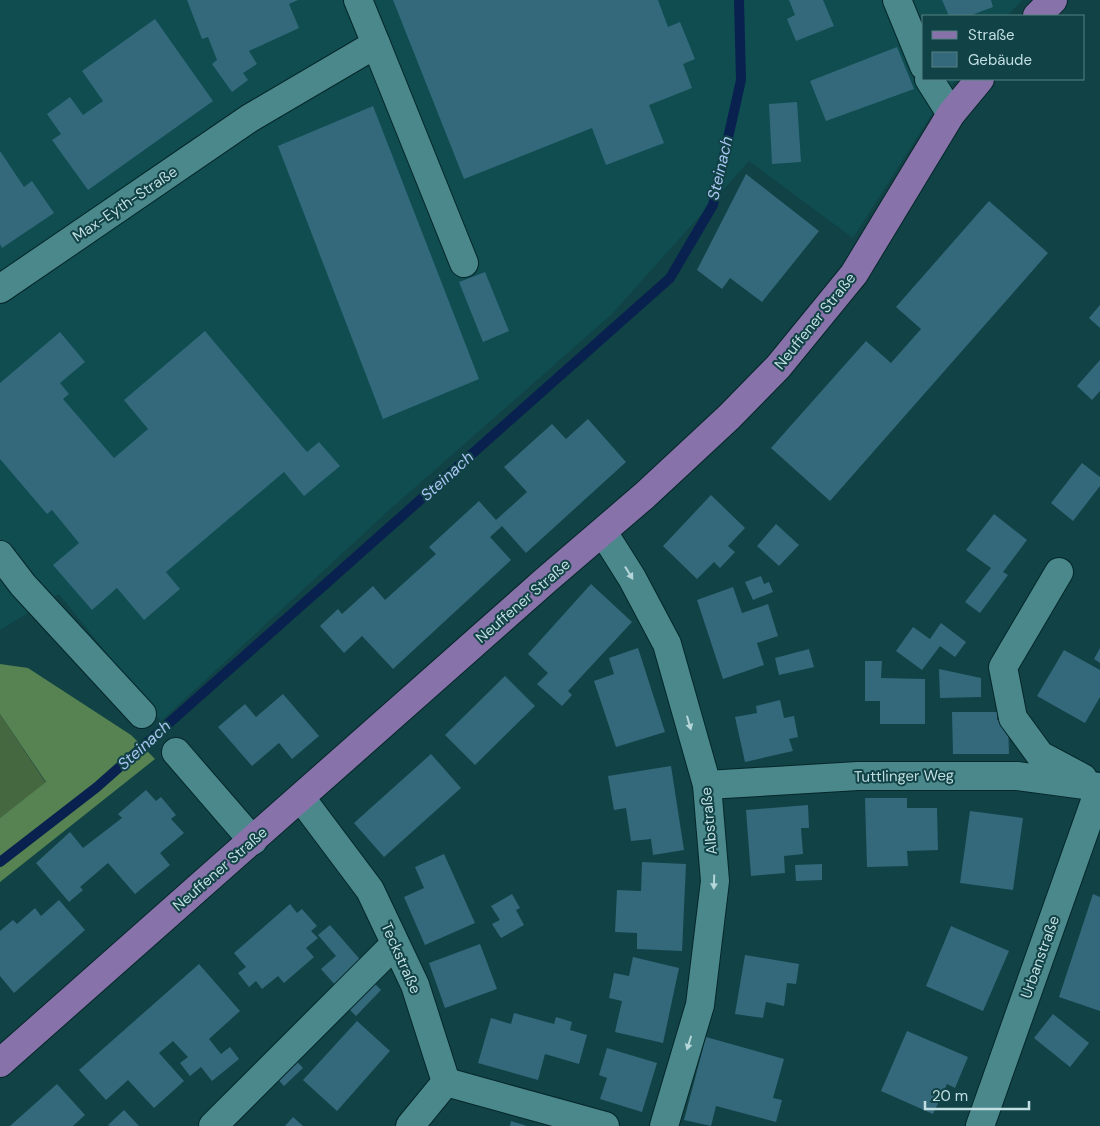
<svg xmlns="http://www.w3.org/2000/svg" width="1100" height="1126" font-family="'DM Sans',sans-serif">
	<rect width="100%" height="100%" fill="#114246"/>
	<polygon fill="#0f4d51" points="0,0 1022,0 1007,16 924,16 924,79 956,79 937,106 853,238 749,161 612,314 386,513 161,721 59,594 0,630"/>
	<polygon fill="#456841" points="0,714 46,783 0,818"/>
	<polygon fill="#568351" points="0,664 28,668 131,735 155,759 0,882 0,818 46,782 0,714"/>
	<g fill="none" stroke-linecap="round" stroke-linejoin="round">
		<polyline stroke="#09214e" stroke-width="10" points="0,862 97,787 670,278 713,205 741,80 739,0"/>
	</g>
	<g fill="#33697b">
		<polygon points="187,0 298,0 289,4 299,28 249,51 257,64 243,73 248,80 232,92 212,64 217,60 208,37 202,39"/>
		<polygon points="393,0 658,0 668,27 680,22 695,59 683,64 692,88 649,105 664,143 606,165 592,128 464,179"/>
		<polygon points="789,0 823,0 834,26 796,41 787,19 795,15"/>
		<polygon points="942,0 991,0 993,7 969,16 949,16"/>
		<polygon points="155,19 213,101 88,190 52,140 61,134 47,114 70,97 83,115 103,101 82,71"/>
		<polygon points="897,47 914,89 826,121 810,81"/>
		<polygon points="797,102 801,162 772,164 769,104"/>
		<polygon points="373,106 479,379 383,419 278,146"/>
		<polygon points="0,151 24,187 32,181 54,213 2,248 0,244"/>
		<polygon points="746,174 819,231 762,302 730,278 722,289 697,270"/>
		<polygon points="989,201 1048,253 830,501 771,448 866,341 891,363 921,329 896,307"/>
		<polygon points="485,272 509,331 483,342 459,282"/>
		<polygon points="1100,305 1100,328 1089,318"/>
		<polygon points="205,331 307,452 319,442 340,466 304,496 284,472 166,572 180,589 144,620 117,588 92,610 53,565 79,543 52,510 47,514 0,459 0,383 60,332 85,362 60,383 69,394 63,399 114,458 148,429 124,400"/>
		<polygon points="1100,360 1100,391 1092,400 1077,386"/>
		<polygon points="588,419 626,462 526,553 502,526 490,537 511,560 393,669 362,636 344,653 320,626 338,609 342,614 373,586 385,600 436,554 429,547 479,501 496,520 527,492 504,467 552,424 566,439"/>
		<polygon points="1082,463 1100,477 1100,486 1073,521 1051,503"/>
		<polygon points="711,495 745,528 728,546 735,552 720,568 714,562 697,579 663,546"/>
		<polygon points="994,514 1027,540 1003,572 1008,575 980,613 965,602 991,568 966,550"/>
		<polygon points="776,524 799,545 779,566 757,546"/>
		<polygon points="761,576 764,584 769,582 773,592 753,600 745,582"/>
		<polygon points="591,584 632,622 568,691 572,695 562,706 537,684 548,673 528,654"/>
		<polygon points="733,587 742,613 768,604 778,636 757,643 764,665 723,679 697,600"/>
		<polygon points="941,623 966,642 955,657 940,646 922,670 896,651 913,627 930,639"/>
		<polygon points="638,648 665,732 616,747 594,681 614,674 609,658"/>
		<polygon points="1100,648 1100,663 1094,659"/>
		<polygon points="809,649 814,667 779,675 775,658"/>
		<polygon points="1064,650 1100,670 1100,697 1085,723 1037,696"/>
		<polygon points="865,661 882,661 881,678 925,679 925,724 880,724 880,701 865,701"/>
		<polygon points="939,669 981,678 981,697 940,698"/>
		<polygon points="505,676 535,706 475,765 445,735"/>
		<polygon points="283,694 319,736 292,759 279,743 252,766 218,727 245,704 256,717"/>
		<polygon points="780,700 784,718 794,716 798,737 789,739 793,751 745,762 735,717 757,713 756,706"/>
		<polygon points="952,712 997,712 997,720 1008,720 1009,754 953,754"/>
		<polygon points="431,754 461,788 384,857 354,823"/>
		<polygon points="671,766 684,850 653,855 651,839 631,841 626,808 614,810 608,776"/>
		<polygon points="146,790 156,801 161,797 176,815 171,819 184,833 160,853 170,865 135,894 108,863 80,887 83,890 69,902 36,863 70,832 83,848 122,818 118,814"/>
		<polygon points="865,798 907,798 907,808 937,808 938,850 907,851 908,866 867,867"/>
		<polygon points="808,805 809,828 801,828 803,854 784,856 785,873 751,876 746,810"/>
		<polygon points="970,811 1023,818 1013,890 960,883"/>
		<polygon points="444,854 475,923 425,945 404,897 424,888 415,867"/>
		<polygon points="642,862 686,864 682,951 637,949 637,933 615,932 617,890 641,891"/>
		<polygon points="822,864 822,880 796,881 795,865"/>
		<polygon points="512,894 520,908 516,910 524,925 501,938 492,924 500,920 491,906"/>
		<polygon points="1093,894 1100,897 1100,1011 1059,997"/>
		<polygon points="59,900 85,930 14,993 0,976 0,931 13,920 17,924 35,908 41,916"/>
		<polygon points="290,904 297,913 302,909 317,926 311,931 318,938 306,948 314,957 284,983 278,976 262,989 256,981 249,987 238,973 246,967 234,953"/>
		<polygon points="330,925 363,963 336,986 321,969 336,956 318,935"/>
		<polygon points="951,926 1009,951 983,1011 926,986"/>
		<polygon points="480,944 497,989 445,1008 429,963"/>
		<polygon points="745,955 799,964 796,984 787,983 784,1006 766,1002 763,1018 735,1014"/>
		<polygon points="633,957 679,968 663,1043 615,1032 622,1001 609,998 614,973 629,976"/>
		<polygon points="199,964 240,1011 209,1039 221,1054 230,1047 239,1059 212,1081 201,1067 190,1076 180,1063 188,1057 173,1041 159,1053 184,1081 154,1108 128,1080 106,1100 79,1070"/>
		<polygon points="367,976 381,990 356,1016 342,1002"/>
		<polygon points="514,1013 554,1024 556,1017 572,1022 570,1030 587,1035 579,1064 545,1054 538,1080 478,1063 491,1018 511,1024"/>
		<polygon points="1053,1014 1089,1043 1070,1067 1034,1038"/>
		<polygon points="357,1021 390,1051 337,1111 303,1080"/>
		<polygon points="907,1031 968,1057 955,1088 947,1084 933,1114 881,1091"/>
		<polygon points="706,1037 784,1059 773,1098 782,1100 776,1122 716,1106 711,1126 684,1120"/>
		<polygon points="607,1048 657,1063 642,1112 600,1099 607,1078 599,1075"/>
		<polygon points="291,1055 303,1068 284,1086 272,1073"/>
		<polygon points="57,1084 85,1115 73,1126 10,1126"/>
		<polygon points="124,1110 139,1126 110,1126 108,1125"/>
		<polygon points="293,1117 303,1126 285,1126"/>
		<polygon points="511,1121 527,1126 510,1126"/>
	</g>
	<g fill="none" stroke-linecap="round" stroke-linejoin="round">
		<g stroke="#052729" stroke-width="30">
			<g id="minor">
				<polyline points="897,0 924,66"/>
				<polyline points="376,44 464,263"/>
				<polyline points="929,79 951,114"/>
				<polyline points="0,289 250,118 376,44 358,0"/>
				<polyline points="603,532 632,578 667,644 707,785 715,881 700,1005 664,1126"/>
				<polyline points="0,555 23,585 142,714"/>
				<polyline points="1059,572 1003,667 1013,718 1040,755 1083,778"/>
				<polyline points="176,752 253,841"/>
				<polyline points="707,785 858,776 1017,776 1100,787"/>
				<polyline points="301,798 370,890 415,985 446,1082 410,1126"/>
				<polyline points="446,1082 605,1126"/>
				<polyline points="213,1126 395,944"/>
				<polyline points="980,1126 1100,787"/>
			</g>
		</g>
		<g stroke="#052729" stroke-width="30">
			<g id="major">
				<polyline points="1037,16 1053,0"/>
				<polyline points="0,1063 546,580 644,496 729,417 778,367 854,274 951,114 980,79"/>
			</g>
		</g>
		<use href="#minor" stroke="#4a888c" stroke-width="28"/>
		<use href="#major" stroke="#8872aa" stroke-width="28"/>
	</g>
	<defs><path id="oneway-solid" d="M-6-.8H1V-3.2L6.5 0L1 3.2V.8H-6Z" transform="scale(1.25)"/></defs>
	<g fill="#b5d6d9">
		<use href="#oneway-solid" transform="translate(629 573) rotate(58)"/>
		<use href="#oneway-solid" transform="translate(689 723) rotate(74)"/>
		<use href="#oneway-solid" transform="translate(714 882) rotate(92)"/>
		<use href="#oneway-solid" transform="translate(689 1043) rotate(107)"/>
	</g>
	<g text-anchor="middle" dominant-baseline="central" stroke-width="4" stroke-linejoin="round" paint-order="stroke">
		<g font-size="15" fill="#c1dfe2" stroke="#114246">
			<text transform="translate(125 204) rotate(-34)">Max-Eyth-Straße</text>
			<text transform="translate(815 321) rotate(-51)">Neuffener Straße</text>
			<text transform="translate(523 601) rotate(-41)">Neuffener Straße</text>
			<text transform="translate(904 776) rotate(-1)">Tuttlinger Weg</text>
			<text transform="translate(709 821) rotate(-95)">Albstraße</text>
			<text transform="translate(220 869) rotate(-41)">Neuffener Straße</text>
			<text transform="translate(1040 957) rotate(-70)">Urbanstraße</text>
			<text transform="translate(401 958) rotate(66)">Teckstraße</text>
		</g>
		<g font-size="16" font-style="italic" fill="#aac4f2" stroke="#114246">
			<text transform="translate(720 168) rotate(-77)">Steinach</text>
			<text transform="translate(447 476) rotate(-42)">Steinach</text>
			<text transform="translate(144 745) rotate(-42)">Steinach</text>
		</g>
	</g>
	<rect x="922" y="15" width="162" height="65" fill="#114246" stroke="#578184"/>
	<rect x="932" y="31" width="25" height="8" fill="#8872aa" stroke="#578184"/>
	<text x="968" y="40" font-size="15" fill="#c1dfe2">Straße</text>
	<rect x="932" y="52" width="25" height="15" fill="#33697b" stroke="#578184"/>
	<text x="968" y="65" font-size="15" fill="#c1dfe2">Gebäude</text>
	<path d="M925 1101v8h104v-8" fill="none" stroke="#c1dfe2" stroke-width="2.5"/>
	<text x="932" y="1101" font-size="15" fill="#c1dfe2" stroke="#114246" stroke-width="4" paint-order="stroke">20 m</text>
</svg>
